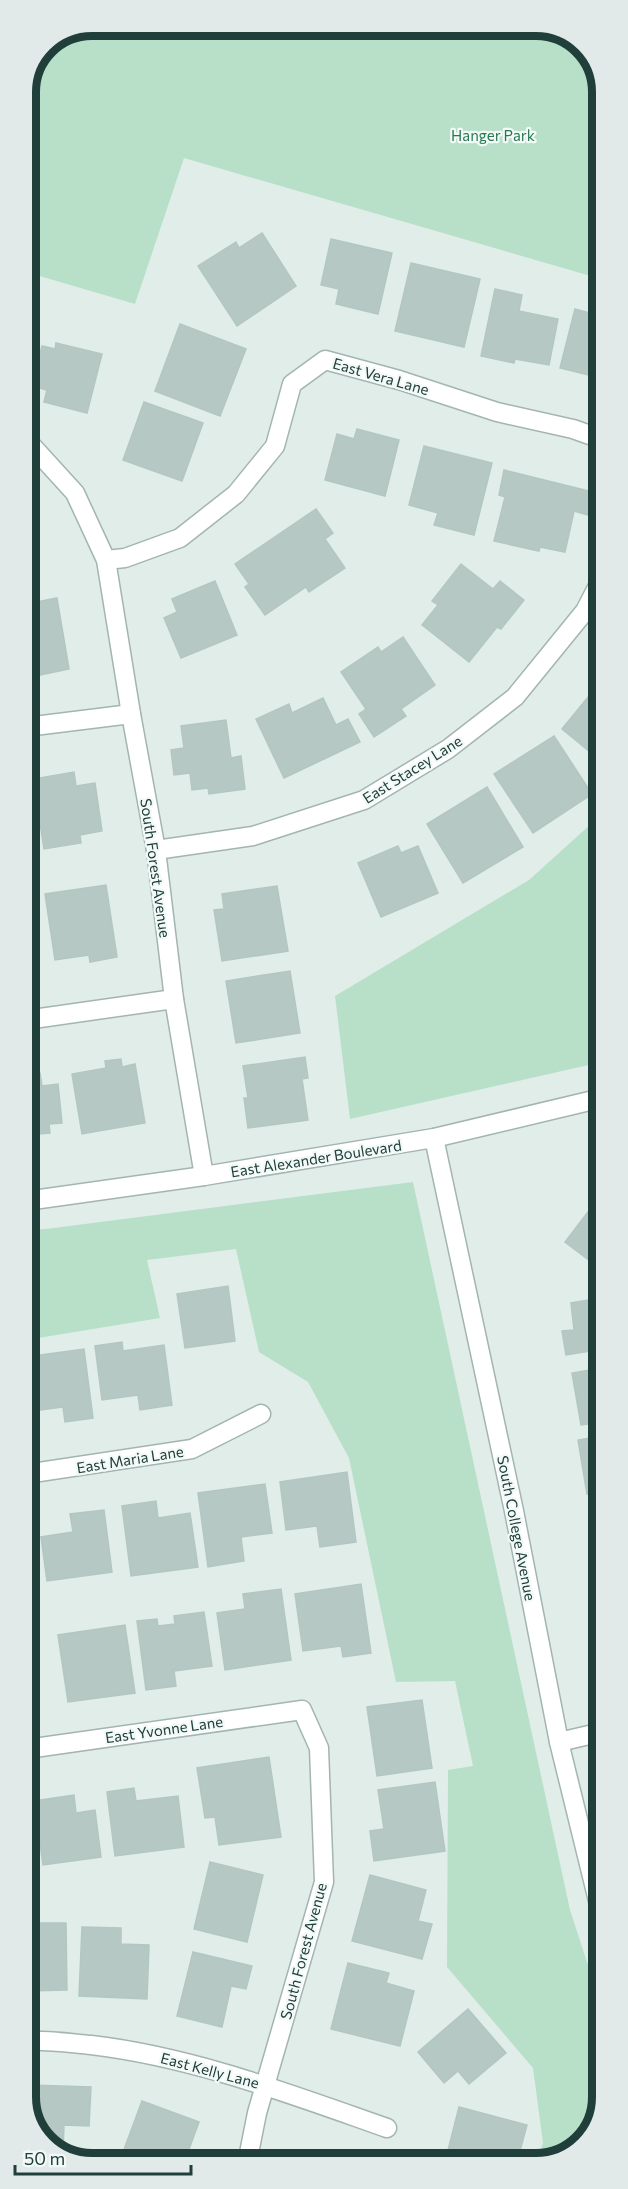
<svg xmlns="http://www.w3.org/2000/svg" width="628" height="2189" font-family="Commissioner,sans-serif">
	<rect width="100%" height="100%" fill="#e1ede9"/>
	<g fill="#b8e0c9">
		<polygon points="92,26 545,26 580,42 601,78 601,279 184,158 135,304 26,272 26,91 45,45"/>
		<polygon points="602,814 602,1062 350,1119 335,996 529,880"/>
		<polygon points="413,1182 570,1910 602,2008 602,2098 589,2138 550,2162 536,2162 543,2143 533,2068 447,1967 448,1770 473,1766 455,1681 396,1682 349,1458 308,1382 259,1352 236,1249 147,1260 160,1318 26,1340 26,1230 46,1229"/>
	</g>
	<g fill="#b6c8c3" stroke="#b3c7c2" stroke-width="1.5">
		<polygon points="262,233 296,286 237,326 198,266 236,242 239,248"/>
		<polygon points="331,239 392,253 378,314 336,304 339,289 321,285"/>
		<polygon points="411,263 480,279 464,347 395,331"/>
		<polygon points="495,289 522,295 519,311 558,319 549,365 515,359 514,363 481,356"/>
		<polygon points="26,304 36,307 26,352"/>
		<polygon points="575,309 601,316 601,378 560,368"/>
		<polygon points="180,324 246,349 220,416 155,391"/>
		<polygon points="56,343 102,354 87,413 44,402 47,390 32,386 42,346 55,349"/>
		<polygon points="144,402 203,423 182,481 123,460"/>
		<polygon points="357,429 399,440 385,496 325,480 337,434 354,439"/>
		<polygon points="424,446 492,463 474,535 434,525 438,513 409,505"/>
		<polygon points="504,470 593,492 588,515 574,511 565,552 540,547 539,551 494,541 505,497 499,495"/>
		<polygon points="316,509 333,533 325,539 345,568 309,592 306,587 265,615 245,587 249,584 235,564"/>
		<polygon points="461,564 493,589 500,581 524,600 501,629 497,627 469,662 422,625 438,605 432,601"/>
		<polygon points="215,581 237,635 181,658 164,618 177,612 172,599"/>
		<polygon points="57,598 69,669 26,678 26,604"/>
		<polygon points="403,637 435,685 401,709 406,716 374,737 359,714 366,709 341,672 378,647 381,652"/>
		<polygon points="602,680 602,762 562,729"/>
		<polygon points="323,698 336,725 348,719 360,742 284,778 256,719 289,704 292,713"/>
		<polygon points="226,720 231,758 241,756 245,789 209,794 208,788 192,790 190,773 174,775 171,750 184,748 181,726"/>
		<polygon points="554,736 592,794 533,833 494,774"/>
		<polygon points="74,772 76,786 95,783 102,831 80,835 81,843 44,849 33,779"/>
		<polygon points="487,787 523,847 463,883 427,824"/>
		<polygon points="398,846 401,853 418,846 438,893 381,917 358,863"/>
		<polygon points="106,885 117,957 90,962 89,955 55,960 45,894"/>
		<polygon points="277,886 288,951 222,961 214,910 224,909 222,894"/>
		<polygon points="290,971 300,1033 236,1043 226,981"/>
		<polygon points="305,1057 308,1078 302,1079 308,1120 248,1128 244,1098 248,1098 243,1066"/>
		<polygon points="121,1059 122,1067 135,1064 145,1123 82,1134 72,1074 106,1068 105,1061"/>
		<polygon points="40,1073 42,1086 58,1084 62,1123 49,1124 50,1133 26,1135 26,1074"/>
		<polygon points="597,1200 602,1204 602,1270 565,1242"/>
		<polygon points="228,1286 235,1341 185,1348 177,1294"/>
		<polygon points="602,1298 602,1349 566,1355 562,1331 574,1330 571,1303"/>
		<polygon points="122,1342 123,1351 164,1345 172,1405 140,1410 138,1395 102,1400 95,1346"/>
		<polygon points="84,1349 93,1418 65,1422 63,1407 26,1412 26,1357"/>
		<polygon points="602,1368 602,1422 581,1425 572,1373"/>
		<polygon points="602,1436 602,1491 587,1494 578,1440"/>
		<polygon points="347,1472 356,1542 320,1547 317,1526 286,1530 280,1482"/>
		<polygon points="265,1484 272,1533 241,1537 244,1561 208,1567 198,1493"/>
		<polygon points="156,1501 158,1518 190,1513 198,1567 131,1576 122,1506"/>
		<polygon points="602,1503 602,1536 597,1504"/>
		<polygon points="104,1510 112,1572 47,1581 41,1537 73,1532 70,1514"/>
		<polygon points="26,1520 29,1520 38,1588 26,1589"/>
		<polygon points="361,1584 371,1653 343,1657 341,1646 303,1651 295,1594"/>
		<polygon points="281,1589 291,1660 225,1670 217,1613 245,1609 243,1594"/>
		<polygon points="204,1612 212,1666 174,1671 176,1686 146,1690 137,1621 157,1619 158,1626 175,1624 174,1616"/>
		<polygon points="125,1625 135,1693 68,1702 58,1635"/>
		<polygon points="30,1645 39,1706 27,1707 27,1646"/>
		<polygon points="422,1700 432,1768 377,1776 367,1707"/>
		<polygon points="269,1757 281,1837 219,1845 215,1817 205,1818 197,1768"/>
		<polygon points="435,1782 445,1851 374,1861 370,1831 384,1829 378,1790"/>
		<polygon points="134,1788 136,1801 178,1796 184,1847 115,1856 107,1792"/>
		<polygon points="74,1795 76,1813 95,1810 101,1857 43,1865 34,1801"/>
		<polygon points="210,1862 263,1875 247,1942 194,1929"/>
		<polygon points="370,1875 426,1890 418,1921 432,1924 422,1959 352,1941"/>
		<polygon points="27,1923 66,1923 67,1990 27,1991"/>
		<polygon points="82,1927 121,1928 121,1944 149,1945 147,1999 79,1996"/>
		<polygon points="193,1952 252,1966 246,1989 231,1986 222,2027 177,2016"/>
		<polygon points="348,1963 389,1973 386,1983 414,1991 400,2046 331,2029"/>
		<polygon points="468,2009 506,2053 469,2084 458,2071 444,2083 418,2052"/>
		<polygon points="29,2085 91,2087 89,2126 64,2125 63,2151 48,2147 27,2111"/>
		<polygon points="142,2101 199,2122 184,2163 119,2163"/>
		<polygon points="459,2107 527,2125 517,2162 497,2159 496,2162 445,2162"/>
		<polygon points="296,2156 307,2163 292,2163"/>
	</g>
	<g fill="none" stroke-linecap="round" stroke-linejoin="round">
		<g stroke="#a3b5b1" stroke-width="21">
			<g id="street">
				<polyline points="26,444 34,448 75,493 106,560 131,714 156,850 174,999 204,1176"/>
				<polyline points="106,560 125,558 180,538 236,494 275,446 292,384 325,360 399,380 497,412 573,429 601,439"/>
				<polyline points="26,727 131,714"/>
				<polyline points="156,850 253,836 364,800 448,749 515,697 585,611 601,580"/>
				<polyline points="26,1020 174,999"/>
				<polyline points="434,1138 514,1511 559,1742 602,1917"/>
				<polyline points="26,1201 204,1176 434,1138 602,1098"/>
				<polyline points="26,1474 192,1449 261,1414"/>
				<polyline points="559,1742 602,1732"/>
				<polyline points="27,1749 302,1710 319,1748 324,1882 257,2113 247,2163"/>
				<path d="M 27,2041 C 48,2040 69,2043 91,2045 C 193,2057 290,2094 387,2128"/>
			</g>
		</g>
		<use href="#street" stroke="#fff" stroke-width="18"/>
	</g>
	<g text-anchor="middle" dominant-baseline="central" stroke-width="4.5" stroke-linejoin="round" paint-order="stroke">
		<g font-size="15" fill="#277952" stroke="#f2f9f7">
			<text x="493" y="135">Hanger Park</text>
		</g>
		<g font-size="15" fill="#203f3b" stroke="#f2f9f7">
			<text transform="translate(381 376) rotate(16)">East Vera Lane</text>
			<text transform="translate(412 769) rotate(-32)">East Stacey Lane</text>
			<text transform="translate(156 868) rotate(82)">South Forest Avenue</text>
			<text transform="translate(316 1158) rotate(-9)">East Alexander Boulevard</text>
			<text transform="translate(130 1459) rotate(-9)">East Maria Lane</text>
			<text transform="translate(517 1528) rotate(79)">South College Avenue</text>
			<text transform="translate(164 1729) rotate(-8)">East Yvonne Lane</text>
			<text transform="translate(303 1951) rotate(-75)">South Forest Avenue</text>
			<text transform="translate(210 2070) rotate(15)">East Kelly Lane</text>
		</g>
	</g>
	<path d="M0 0H628V2189H0ZM92 36H536A56 56 0 0 1 592 92V2097A56 56 0 0 1 536 2153H92A56 56 0 0 1 36 2097V92A56 56 0 0 1 92 36Z" fill="#e1eae8" fill-rule="evenodd"/>
	<path fill="none" stroke="#203f3b" stroke-width="8" d="M92 36H536A56 56 0 0 1 592 92V2097A56 56 0 0 1 536 2153H92A56 56 0 0 1 36 2097V92A56 56 0 0 1 92 36Z"/>
	<path d="M15 2165v9h176v-9" fill="none" stroke="#203f3b" stroke-width="3"/>
	<text x="24" y="2165" font-size="18" fill="#203f3b" stroke="#f2f9f7" stroke-width="4.5" paint-order="stroke">50 m</text>
</svg>
